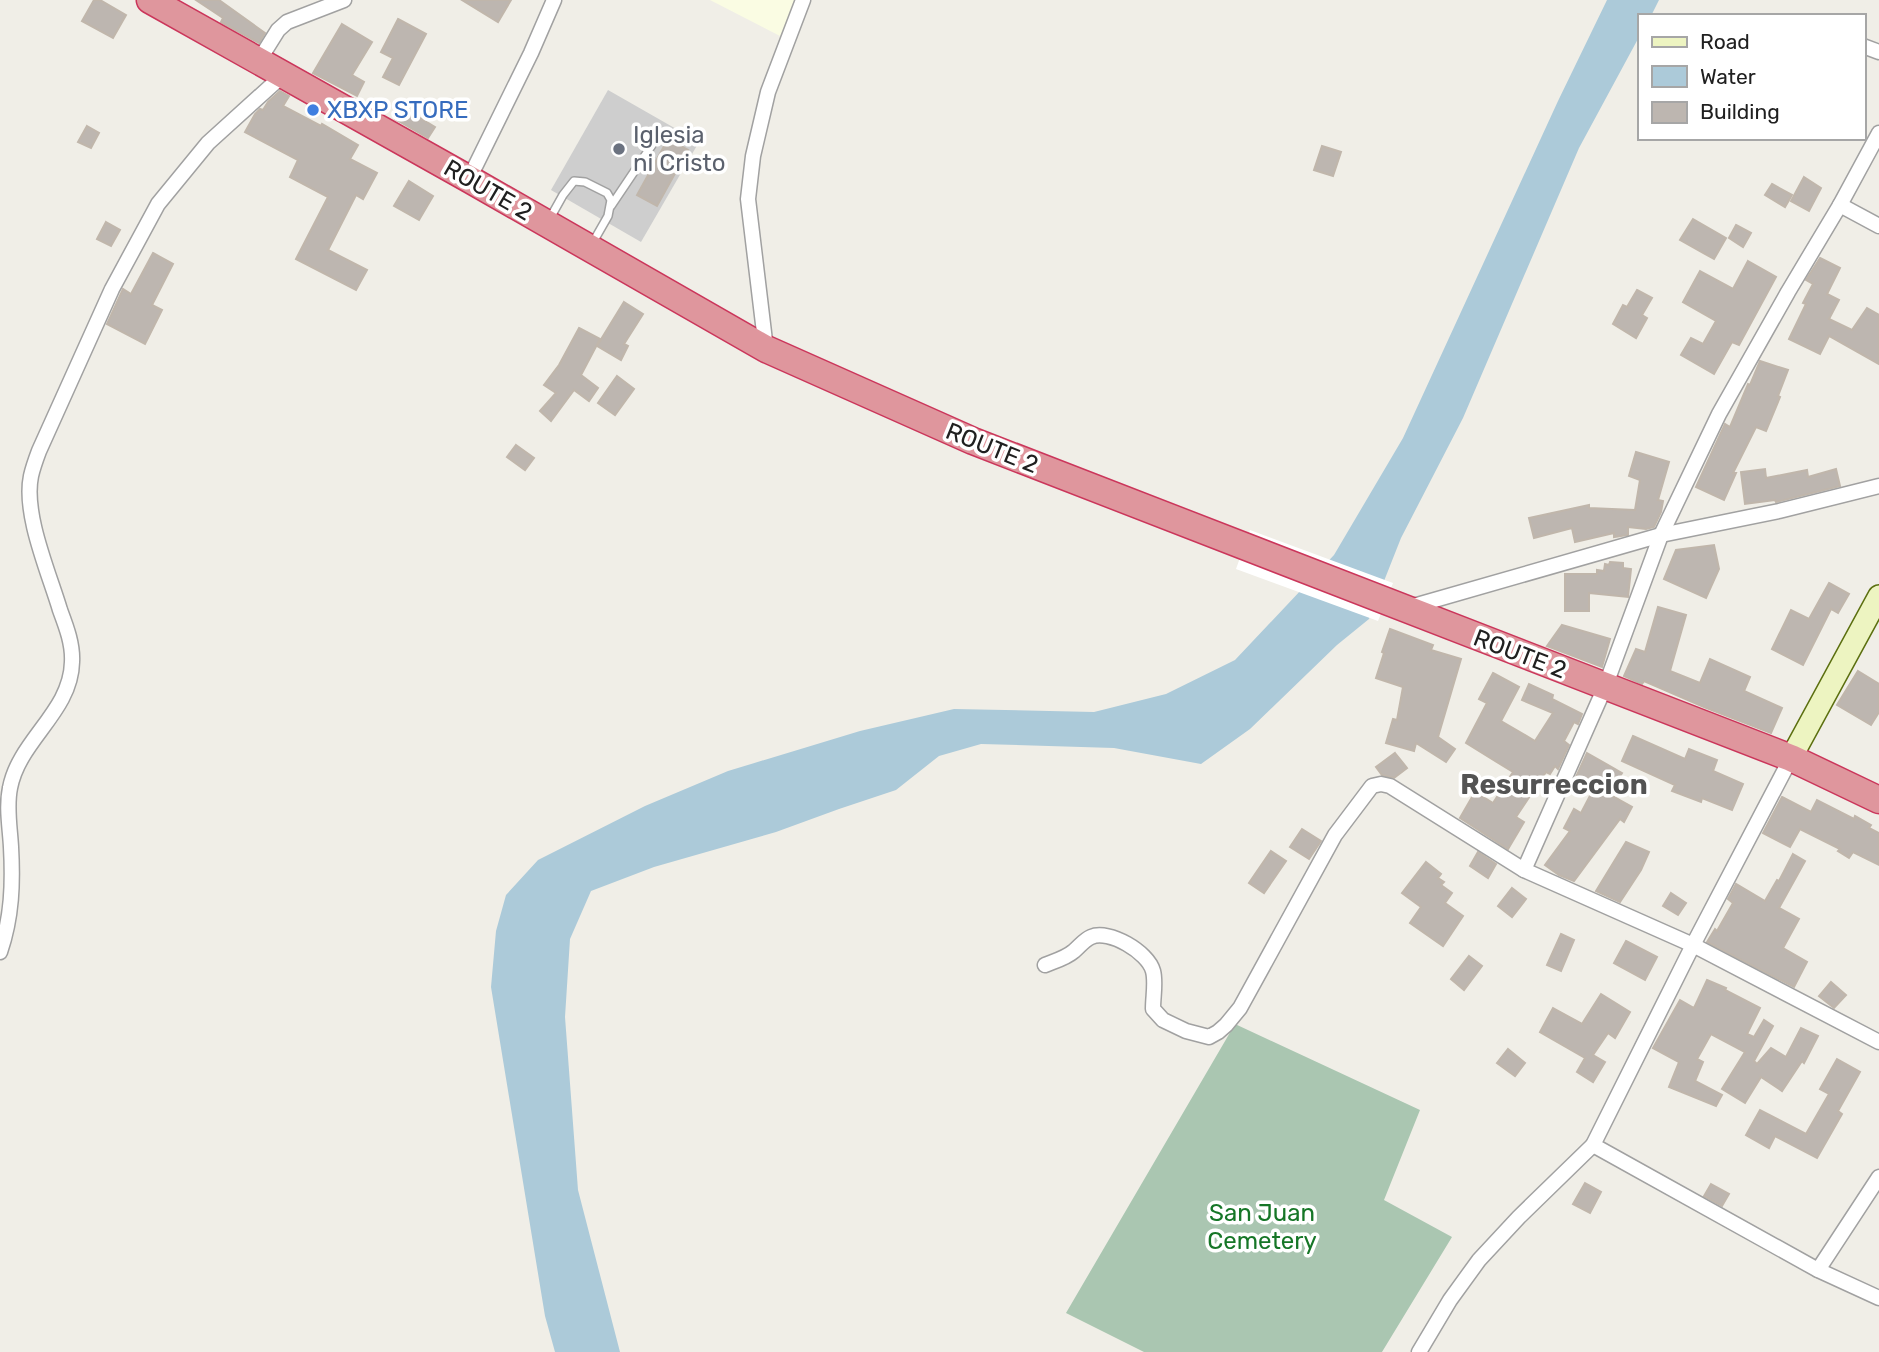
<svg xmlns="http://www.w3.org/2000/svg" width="1879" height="1352" font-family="Rubik,sans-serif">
	<rect width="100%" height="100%" fill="#f0eee7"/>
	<polygon fill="#fafce3" points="710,0 796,0 780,36"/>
	<polygon fill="#cecece" points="608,90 699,142 641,242 551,190"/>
	<polygon fill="#aac6b1" points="1235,1024 1420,1110 1384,1200 1452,1237 1382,1352 1144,1352 1066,1313"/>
	<polygon fill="#accad9" points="1607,0 1659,0 1651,16 1639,16 1639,37 1579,148 1463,418 1401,538 1369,619 1337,645 1250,729 1201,764 1114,748 981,744 939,756 896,790 839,809 776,832 654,867 591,891 570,939 565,1017 578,1190 620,1352 555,1352 545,1316 491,987 496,931 506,895 538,860 645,806 728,771 860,731 954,709 1094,712 1166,694 1235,660 1334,555 1403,438 1558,101"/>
	<polygon fill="#fff" points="1250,530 1393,583 1378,621 1236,569"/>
	<g fill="#bdb6b0" stroke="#c0b6ab" stroke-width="2">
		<polygon points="94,0 100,0 126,15 113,38 82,21"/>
		<polygon points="196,0 219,0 265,33 259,43 221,22 223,18"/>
		<polygon points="462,0 511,0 498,22"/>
		<polygon points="398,19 426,34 399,85 383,77 393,58 381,52"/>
		<polygon points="342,24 372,42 352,75 364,82 357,96 313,73"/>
		<polygon points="280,91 289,96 283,106 321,126 322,124 358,145 350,159 377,173 363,199 356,195 328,250 367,270 356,290 296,259 328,197 290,177 298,160 245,132 255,114 260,109 263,110 268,102"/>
		<polygon points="402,107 435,127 428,138 395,119"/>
		<polygon points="87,126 99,133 91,148 78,142"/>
		<polygon points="668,139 688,150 657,206 637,195"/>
		<polygon points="1322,146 1341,152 1333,176 1314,170"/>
		<polygon points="1804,177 1821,188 1809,211 1791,201"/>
		<polygon points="409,181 433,196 419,220 394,206"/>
		<polygon points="1772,184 1792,195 1785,207 1765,195"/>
		<polygon points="1693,219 1726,238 1714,259 1680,240"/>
		<polygon points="106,222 120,230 111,246 97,239"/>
		<polygon points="1736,225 1751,233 1743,247 1729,238"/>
		<polygon points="153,253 173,264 152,305 162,310 145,344 107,324 123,289 131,294"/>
		<polygon points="1820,258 1840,268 1827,294 1839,300 1829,319 1852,330 1867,308 1879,315 1879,364 1829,336 1820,354 1789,339 1806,304 1803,303 1813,284 1806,280"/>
		<polygon points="1748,261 1776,277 1739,345 1732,342 1714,374 1681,355 1691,338 1703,344 1716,321 1683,302 1700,271 1733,289"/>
		<polygon points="1637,290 1652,298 1642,315 1647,318 1636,338 1613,324 1623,305 1627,307"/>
		<polygon points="624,302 643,314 624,344 628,346 621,360 597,346"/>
		<polygon points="579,328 600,339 581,375 598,388 589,401 574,390 551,421 540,411 556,393 544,385 559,365"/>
		<polygon points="1760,361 1788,370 1778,396 1780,397 1766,431 1756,427 1733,473 1736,473 1724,500 1696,487 1725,424 1730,427 1748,384 1750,385"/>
		<polygon points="617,376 634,389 615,415 598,403"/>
		<polygon points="516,445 534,458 525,470 507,457"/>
		<polygon points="1636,452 1669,462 1658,500 1663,501 1661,512 1654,527 1646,529 1628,527 1628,535 1614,537 1614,533 1575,542 1572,528 1534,538 1529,518 1589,505 1589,508 1635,510 1640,480 1629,476"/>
		<polygon points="1765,469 1766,478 1807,470 1808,477 1836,469 1840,486 1776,502 1775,500 1745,504 1741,472"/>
		<polygon points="1714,545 1719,569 1706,598 1664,579 1676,550"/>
		<polygon points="1610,562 1623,563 1623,568 1631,569 1628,597 1589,593 1589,611 1565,611 1565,574 1597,574 1597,570 1604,571 1605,564 1609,565"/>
		<polygon points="1829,583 1849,594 1838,613 1831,609 1803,665 1772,649 1791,610 1809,619"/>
		<polygon points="1658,607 1686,615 1670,671 1700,683 1710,659 1750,677 1744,691 1782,708 1771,733 1704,707 1644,681 1642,684 1624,676 1636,649 1645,652"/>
		<polygon points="1562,625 1610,639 1602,667 1547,646"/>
		<polygon points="1390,629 1433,645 1431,650 1461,659 1438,737 1455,749 1446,762 1416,743 1414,751 1386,743 1393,719 1397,720 1403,687 1376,678 1384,653 1382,652"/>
		<polygon points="1858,671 1879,684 1879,712 1871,725 1837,705"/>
		<polygon points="1493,673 1519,687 1501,721 1535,741 1553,713 1522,700 1529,684 1553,695 1552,699 1582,714 1578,724 1574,722 1564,741 1569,745 1558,769 1555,766 1550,774 1546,772 1516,817 1524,822 1508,849 1460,818 1475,792 1493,803 1513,772 1466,743 1487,703 1479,699"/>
		<polygon points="1633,736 1685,759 1689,749 1717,760 1713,771 1743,784 1732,810 1702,798 1701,802 1672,791 1675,785 1622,761"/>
		<polygon points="1395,753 1407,768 1394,778 1382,775 1376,767"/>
		<polygon points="1587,753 1622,773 1609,794 1632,807 1624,822 1620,819 1574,881 1559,875 1545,865 1570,831 1564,828 1574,809 1581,813 1593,790 1575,779"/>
		<polygon points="1782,797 1811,812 1817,800 1854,819 1855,816 1871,825 1869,828 1879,833 1879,865 1853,852 1849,858 1838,851 1840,849 1800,829 1790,847 1763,833"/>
		<polygon points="1302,829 1321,841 1309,859 1290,847"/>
		<polygon points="1626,842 1649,852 1641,870 1620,902 1596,891"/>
		<polygon points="1271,851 1286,861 1264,893 1249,883"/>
		<polygon points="1478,852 1496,864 1488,878 1470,866"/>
		<polygon points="1793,854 1805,861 1779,908 1799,919 1783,948 1807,962 1794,987 1707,942 1715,929 1717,931 1733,903 1728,899 1736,884 1765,901 1777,880 1779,881"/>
		<polygon points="1426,862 1441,874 1438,878 1444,882 1441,885 1452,893 1445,903 1463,916 1443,946 1410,923 1421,907 1402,893"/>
		<polygon points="1512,888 1526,899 1512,917 1498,906"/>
		<polygon points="1671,893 1686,903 1678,915 1663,906"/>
		<polygon points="1561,934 1574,940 1561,971 1547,965"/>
		<polygon points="1626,941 1657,957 1645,980 1614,963"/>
		<polygon points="1469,956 1482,966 1464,990 1451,979"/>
		<polygon points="1707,980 1726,988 1725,990 1760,1008 1747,1034 1754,1037 1764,1020 1773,1026 1754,1061 1757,1064 1771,1048 1786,1057 1801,1028 1818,1036 1804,1063 1802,1061 1782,1091 1761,1077 1745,1103 1722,1089 1745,1052 1711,1034 1697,1059 1703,1062 1695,1081 1722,1095 1716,1106 1669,1087 1679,1062 1653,1048 1680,1000 1694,1008"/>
		<polygon points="1831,982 1846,995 1834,1008 1819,996"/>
		<polygon points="1601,994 1630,1012 1615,1038 1608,1033 1593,1055 1605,1062 1593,1082 1577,1072 1585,1058 1540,1032 1553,1008 1582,1024"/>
		<polygon points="1508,1049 1525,1063 1515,1076 1497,1063"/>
		<polygon points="1837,1059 1860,1072 1838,1111 1842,1114 1817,1158 1775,1136 1769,1148 1746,1135 1760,1110 1806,1134 1829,1094 1820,1089"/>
		<polygon points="1585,1183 1601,1192 1590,1213 1573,1204"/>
		<polygon points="1711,1184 1729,1194 1722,1206 1704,1196"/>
	</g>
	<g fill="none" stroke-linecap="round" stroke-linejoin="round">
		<g stroke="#a1a1a1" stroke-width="10">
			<g id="lane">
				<polyline points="611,206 652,145"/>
				<polyline points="549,220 563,195 574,181 585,182 607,193 611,200 608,216 592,244"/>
			</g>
		</g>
		<g stroke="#a1a1a1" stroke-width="17">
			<g id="street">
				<polyline points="1863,46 1879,52"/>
				<polyline points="258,62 278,30 287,22 344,0"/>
				<polyline points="1879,133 1840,205 1788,292 1719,414 1661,535 1605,687 1524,870 1693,945 1879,1042"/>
				<polyline points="469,179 531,53 554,0"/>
				<polyline points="1840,205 1879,226"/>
				<polyline points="766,349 748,199 753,156 768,92 803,0"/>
				<polyline points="1410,607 1661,535 1779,511 1879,486"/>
				<path d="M 0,952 C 12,917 13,883 11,847 C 10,828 6,807 10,788 C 19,740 71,712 72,662 C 73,644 66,626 60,610 C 49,573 23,514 31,476 C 33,467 36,459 39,451 L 112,289 L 158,204 L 208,143 L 282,76"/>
				<path d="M 1045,965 C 1055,961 1066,958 1074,951 C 1080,946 1084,940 1091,937 C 1109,929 1148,952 1153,971 C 1156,982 1153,996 1153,1009 L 1163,1020 L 1186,1031 L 1209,1037 L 1218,1032 L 1226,1025 L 1240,1008 L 1335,835 L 1372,786 L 1381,784 L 1390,786 L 1524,870"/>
				<polyline points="1593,1145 1818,1270 1879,1298"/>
				<polyline points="1818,1270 1879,1177"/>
				<polyline points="1419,1352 1450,1300 1479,1260 1519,1217 1593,1145 1693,945 1791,758"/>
			</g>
		</g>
		<g stroke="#5b6f0f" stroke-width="24">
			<polyline id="secondary" points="1791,758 1879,596"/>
		</g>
		<g stroke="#cb365b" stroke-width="29">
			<polyline id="highway" points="150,0 469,179 766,349 973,441 1791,758 1879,800"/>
		</g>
		<use href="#lane" stroke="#fff" stroke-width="7"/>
		<use href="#street" stroke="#fff" stroke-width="14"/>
		<use href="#secondary" stroke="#edf4c1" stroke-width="21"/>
		<use href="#highway" stroke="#df969d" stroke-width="26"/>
	</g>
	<circle fill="#3f7fe0" stroke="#fff" stroke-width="2.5" cx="313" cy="110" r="7"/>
	<circle fill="#6b7280" stroke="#fff" stroke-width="2.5" cx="619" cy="149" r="7"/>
	<g text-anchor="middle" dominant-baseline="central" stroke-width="7" stroke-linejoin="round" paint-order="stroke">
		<g font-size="24" fill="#366cbe" stroke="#fff" text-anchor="start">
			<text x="327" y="110">XBXP STORE</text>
		</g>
		<g font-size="24" fill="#5b616d" stroke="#fff" text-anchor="start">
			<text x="633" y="135">Iglesia<tspan x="633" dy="28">ni Cristo</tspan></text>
		</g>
		<g font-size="24" fill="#202020" stroke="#fff">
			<text transform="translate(488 190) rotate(30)">ROUTE 2</text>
			<text transform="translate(992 448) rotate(22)">ROUTE 2</text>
			<text transform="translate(1520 654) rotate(21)">ROUTE 2</text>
		</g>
		<g font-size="24" fill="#167627" stroke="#fff">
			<text x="1262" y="1213">San Juan<tspan x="1262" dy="28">Cemetery</tspan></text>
		</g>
		<g font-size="28" font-weight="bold" fill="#535353" stroke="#fff">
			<text x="1554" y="784">Resurreccion</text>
		</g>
	</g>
	<rect x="1638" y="14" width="228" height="126" fill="#ffffff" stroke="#a6a6a6" stroke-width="2"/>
	<rect x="1652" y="37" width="35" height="10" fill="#edf4c1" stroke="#a6a6a6" stroke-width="2"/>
	<text x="1700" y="49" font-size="21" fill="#202020">Road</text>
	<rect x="1652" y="66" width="35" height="21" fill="#accad9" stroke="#a6a6a6" stroke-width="2"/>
	<text x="1700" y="84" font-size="21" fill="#202020">Water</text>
	<rect x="1652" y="102" width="35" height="21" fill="#bdb6b0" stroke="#a6a6a6" stroke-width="2"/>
	<text x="1700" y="119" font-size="21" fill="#202020">Building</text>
</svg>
